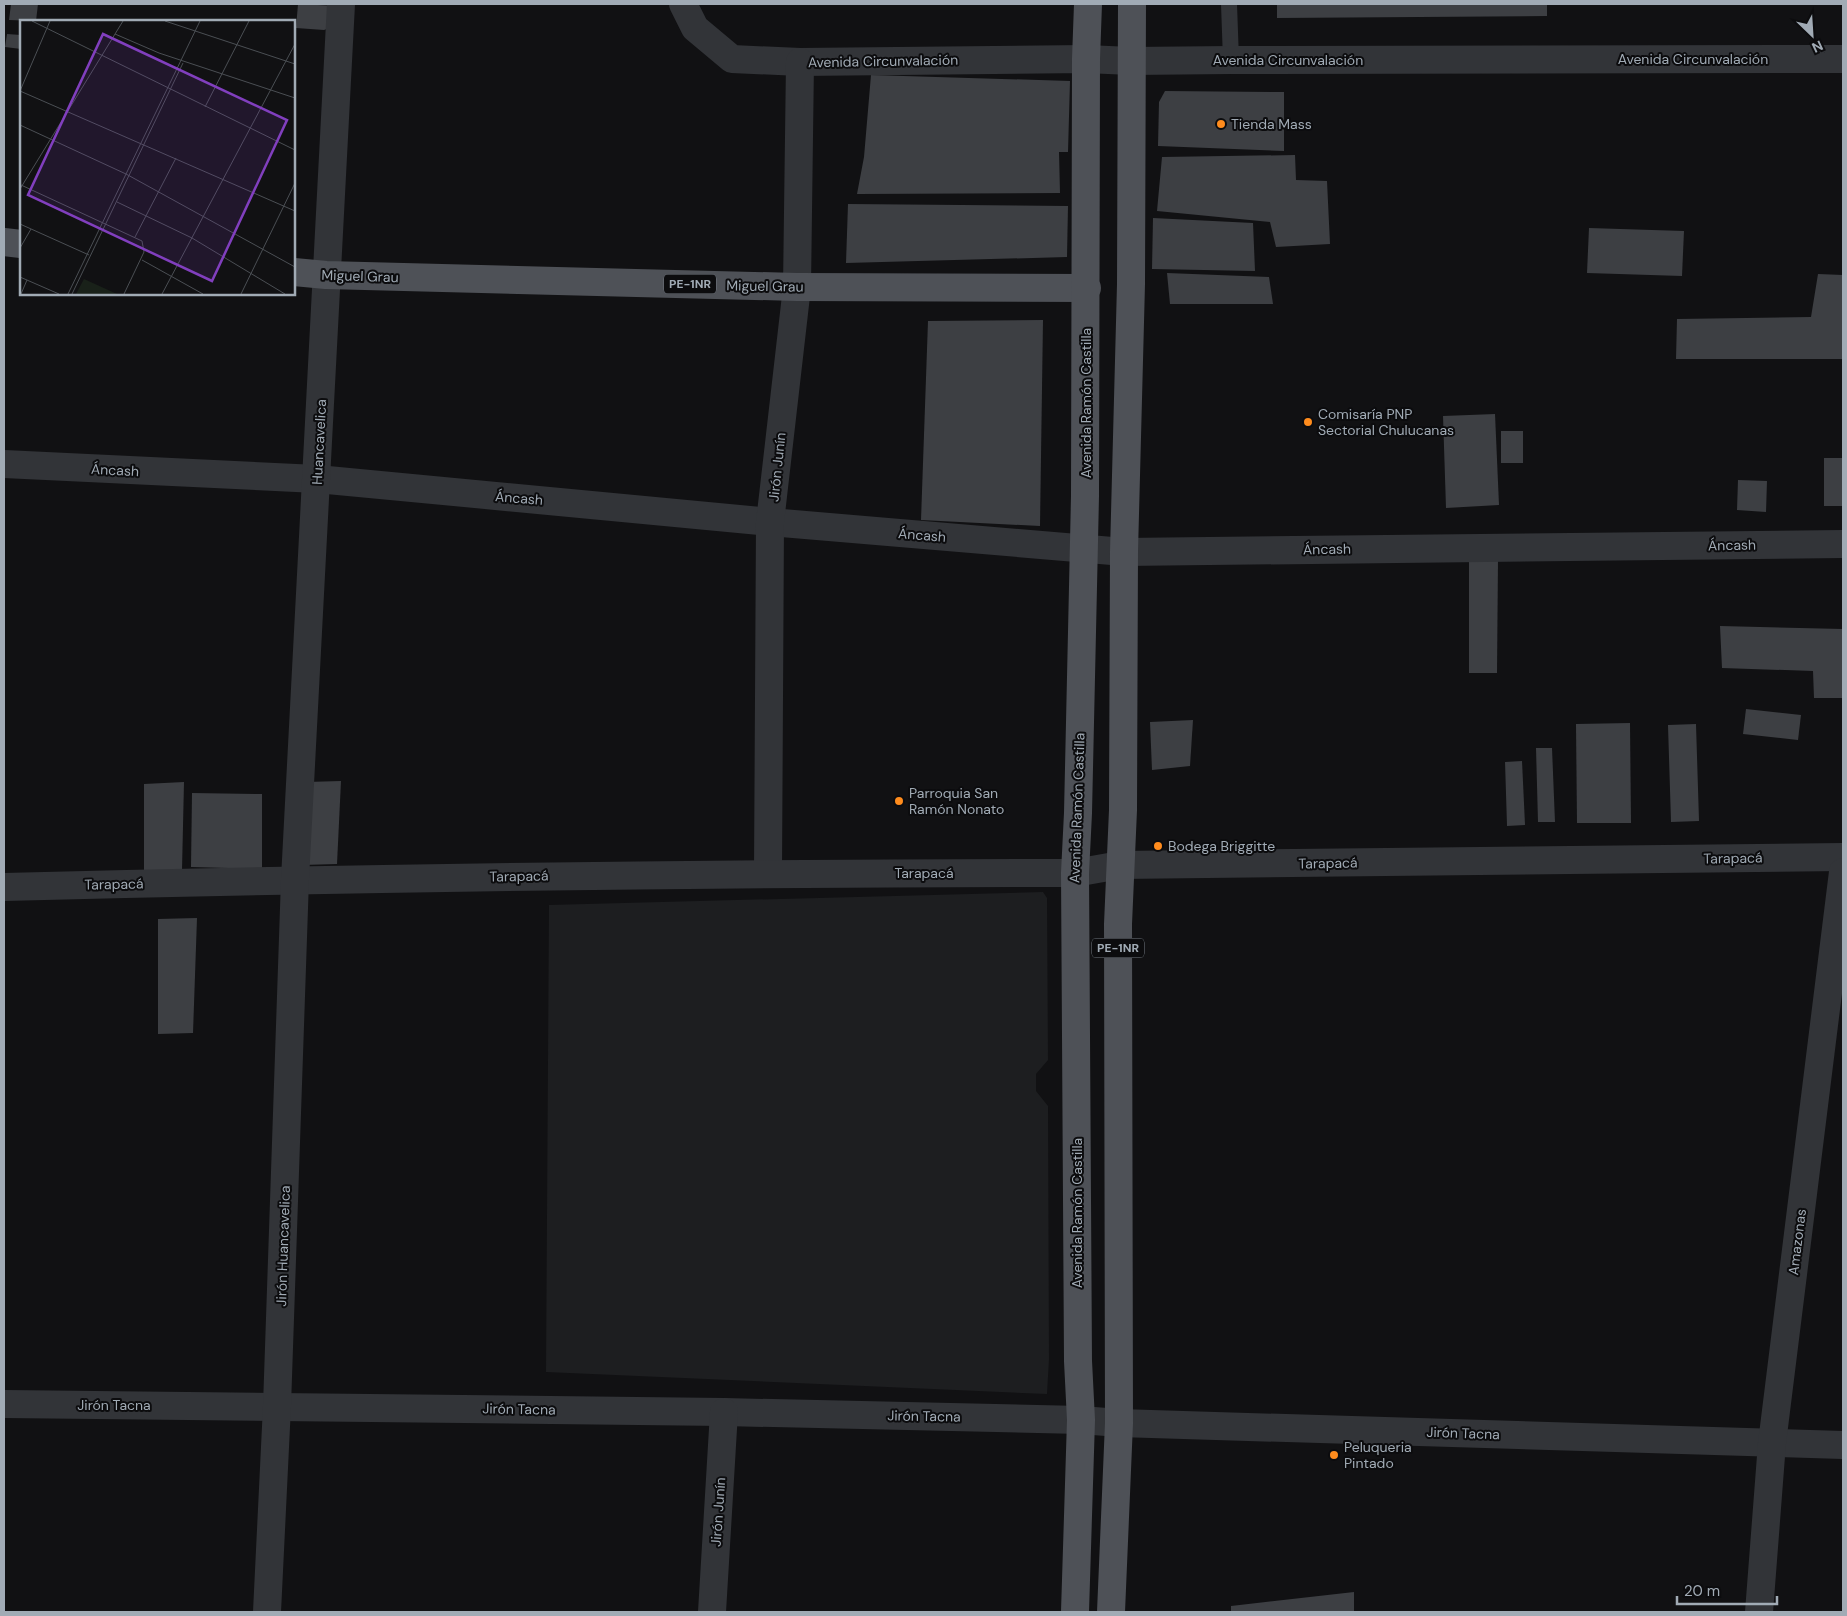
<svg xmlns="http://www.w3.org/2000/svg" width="1847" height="1616" font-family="'DM Sans',sans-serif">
	<rect width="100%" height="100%" fill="#111113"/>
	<polygon fill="#1d1e20" points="1043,892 1047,898 1048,1060 1036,1074 1036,1091 1048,1106 1049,1359 1047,1394 546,1372 549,905"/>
	<g fill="#3d3f43">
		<polygon points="11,4 38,4 36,21 9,20"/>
		<polygon points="298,4 338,6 337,25 324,30 296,28"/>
		<polygon points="1277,4 1547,4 1547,16 1277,18"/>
		<polygon points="7,34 21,35 21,49 5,47"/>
		<polygon points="871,75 1070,81 1068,152 1059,152 1060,193 857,194 864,157"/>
		<polygon points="1165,91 1284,92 1284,151 1158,146 1159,102"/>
		<polygon points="1295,155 1296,180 1327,181 1330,244 1276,247 1270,222 1157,211 1162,157"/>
		<polygon points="848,204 1068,206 1067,257 846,263"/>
		<polygon points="1153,218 1253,223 1255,271 1152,269"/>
		<polygon points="1589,228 1684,231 1682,276 1587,273"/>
		<polygon points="1167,273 1269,277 1273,304 1170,304"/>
		<polygon points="1818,274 1843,275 1843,359 1676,359 1677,319 1811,317"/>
		<polygon points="1043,320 1040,526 921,520 928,321"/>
		<polygon points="1495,414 1499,505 1446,508 1443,416"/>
		<rect x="1501" y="431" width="22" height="32"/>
		<rect x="1824" y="458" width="19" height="48"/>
		<polygon points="1738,480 1767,481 1766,512 1737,510"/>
		<polygon points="1469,559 1498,559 1497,673 1469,673"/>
		<polygon points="1720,626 1843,629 1843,698 1814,698 1813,671 1722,668"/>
		<polygon points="1746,709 1801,715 1798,740 1743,734"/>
		<polygon points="1193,720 1190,766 1152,770 1150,722"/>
		<polygon points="1630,723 1631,823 1577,823 1576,724"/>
		<polygon points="1696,724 1699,821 1671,822 1668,725"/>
		<polygon points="1536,748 1552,748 1555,822 1538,822"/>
		<polygon points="1522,761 1525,825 1507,826 1505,762"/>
		<polygon points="341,781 337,864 302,865 306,782"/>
		<polygon points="184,782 182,870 144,872 144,784"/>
		<polygon points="192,793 262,794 262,869 191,867"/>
		<polygon points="197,918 193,1033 158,1034 158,919"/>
		<polygon points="1354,1592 1354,1612 1231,1612 1231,1606"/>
	</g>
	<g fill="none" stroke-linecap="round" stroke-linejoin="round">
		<polyline stroke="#323438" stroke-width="16" points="1229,4 1231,60"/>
		<g stroke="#323438" stroke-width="28">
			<polyline points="683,4 695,28 732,59 800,62 1086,59 1131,61 1231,60 1843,59"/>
			<polyline points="4,464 317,479 770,522 1124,552 1843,544"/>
			<polyline points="768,873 770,522 797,287 800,62"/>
			<path d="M 4,887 C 361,878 718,873 1075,873 L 1120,865 L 1843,857"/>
			<polyline points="4,1404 724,1412 1081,1420 1119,1423 1843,1445"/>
			<polyline points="267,1612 277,1406 295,879 341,4"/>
			<polyline points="712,1612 724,1412"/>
			<polyline points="1759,1612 1772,1443 1843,872"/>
		</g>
		<g stroke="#4e5157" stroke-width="28">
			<polyline points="4,242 21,244"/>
			<polyline points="294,272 326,275 797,287 1087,288"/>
			<polyline points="1075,1612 1081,1420 1078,1361 1075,873 1078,813 1085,496 1086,59 1088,4"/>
			<polyline points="1111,1612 1119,1423 1118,924 1123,810 1124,552 1131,284 1132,4"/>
		</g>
	</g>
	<g fill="#ff8c1d" stroke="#0c0c0e" stroke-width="2">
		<circle cx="1221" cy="124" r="5"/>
		<circle cx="1308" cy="422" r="5"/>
		<circle cx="899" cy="801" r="5"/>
		<circle cx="1158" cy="846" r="5"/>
		<circle cx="1334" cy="1455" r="5"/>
	</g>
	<g text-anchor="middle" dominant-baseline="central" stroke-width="4" stroke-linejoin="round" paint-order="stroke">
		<g fill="#0c0c0e" stroke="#747b83" stroke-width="1">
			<rect x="664" y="274.5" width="52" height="19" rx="4"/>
			<rect x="1092" y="938.5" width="52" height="19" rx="4"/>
		</g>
		<g font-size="12" font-weight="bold" fill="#a1abb5">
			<text x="690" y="284">PE-1NR</text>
			<text x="1118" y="948">PE-1NR</text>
		</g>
		<g font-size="14" fill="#a1abb5" stroke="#0c0c0e">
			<text x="1693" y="59">Avenida Circunvalación</text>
			<text x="1288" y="60">Avenida Circunvalación</text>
			<text transform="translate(883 61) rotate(-1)">Avenida Circunvalación</text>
			<text transform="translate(360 276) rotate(2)">Miguel Grau</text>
			<text transform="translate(765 286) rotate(1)">Miguel Grau</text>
			<text transform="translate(1086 403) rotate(-90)">Avenida Ramón Castilla</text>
			<text transform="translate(319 442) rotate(-87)">Huancavelica</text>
			<text transform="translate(777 467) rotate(-84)">Jirón Junín</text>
			<text transform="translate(115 470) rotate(3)">Áncash</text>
			<text transform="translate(519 498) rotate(5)">Áncash</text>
			<text transform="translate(922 535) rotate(5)">Áncash</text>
			<text transform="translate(1732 545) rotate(-1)">Áncash</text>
			<text transform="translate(1327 549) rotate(-1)">Áncash</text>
			<text transform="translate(1077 808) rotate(-88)">Avenida Ramón Castilla</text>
			<text transform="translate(1733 858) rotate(-1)">Tarapacá</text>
			<text transform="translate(1328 863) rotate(-1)">Tarapacá</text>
			<text x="924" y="873">Tarapacá</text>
			<text transform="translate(519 876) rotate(-1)">Tarapacá</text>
			<text transform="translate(114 884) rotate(-1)">Tarapacá</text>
			<text transform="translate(1077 1213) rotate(-90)">Avenida Ramón Castilla</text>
			<text transform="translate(1797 1242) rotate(-83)">Amazonas</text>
			<text transform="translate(283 1246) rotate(-88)">Jirón Huancavelica</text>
			<text x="114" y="1405">Jirón Tacna</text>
			<text transform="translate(519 1409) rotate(1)">Jirón Tacna</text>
			<text transform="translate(924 1416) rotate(1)">Jirón Tacna</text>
			<text transform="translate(1463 1433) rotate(2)">Jirón Tacna</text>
			<text transform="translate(718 1512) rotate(-86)">Jirón Junín</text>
		</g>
		<g font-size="14" fill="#a1abb5" stroke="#0c0c0e" text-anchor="start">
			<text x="1231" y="124">Tienda Mass</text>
			<text x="1318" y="414">Comisaría PNP<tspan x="1318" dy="16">Sectorial Chulucanas</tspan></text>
			<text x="909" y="793">Parroquia San<tspan x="909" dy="16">Ramón Nonato</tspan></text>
			<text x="1168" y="846">Bodega Briggitte</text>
			<text x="1344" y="1447">Peluqueria<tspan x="1344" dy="16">Pintado</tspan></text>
		</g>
	</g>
	<g transform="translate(20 20)">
		<rect width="275" height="275" fill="#111113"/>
		<path d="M 64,259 L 97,274 L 56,274 Z" fill="#192119"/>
		<path fill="none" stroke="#4b4f54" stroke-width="1" d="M 12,1 L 275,130M 145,1 L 275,44M 95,14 L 139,33 L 275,78M 0,71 L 275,191M 0,71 L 30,1M 185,87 L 229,1M 0,105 L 106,154 L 275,247M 1,165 L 122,221 L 124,232 L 104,274M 0,169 L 103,1M 97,182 L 172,218 L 265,274M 0,204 L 69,235M 115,217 L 156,138M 0,228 L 11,209M 122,240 L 183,274M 0,257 L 39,274M 1,274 L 7,260M 48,274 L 180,1M 52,274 L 163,43M 142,274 L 275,24M 221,274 L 275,163"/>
		<path fill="#813fbe" fill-opacity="0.15" stroke="#813fbe" stroke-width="2.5" d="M 83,14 L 267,100 L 192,261 L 8,175 Z"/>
		<rect width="275" height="275" fill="none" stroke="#a1abb5" stroke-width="2.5"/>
	</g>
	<rect width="1847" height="1616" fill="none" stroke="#a1abb5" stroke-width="10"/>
	<g transform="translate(1812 35) rotate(155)" stroke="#0c0c0e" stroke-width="4" paint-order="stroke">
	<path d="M0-4L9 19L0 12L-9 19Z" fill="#a1abb5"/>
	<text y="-8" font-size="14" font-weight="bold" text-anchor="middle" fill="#a1abb5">N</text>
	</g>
	<path d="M1677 1596v8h100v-8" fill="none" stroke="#a1abb5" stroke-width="2.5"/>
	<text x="1684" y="1596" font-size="15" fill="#a1abb5" stroke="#0c0c0e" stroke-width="4" paint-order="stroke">20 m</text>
</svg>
